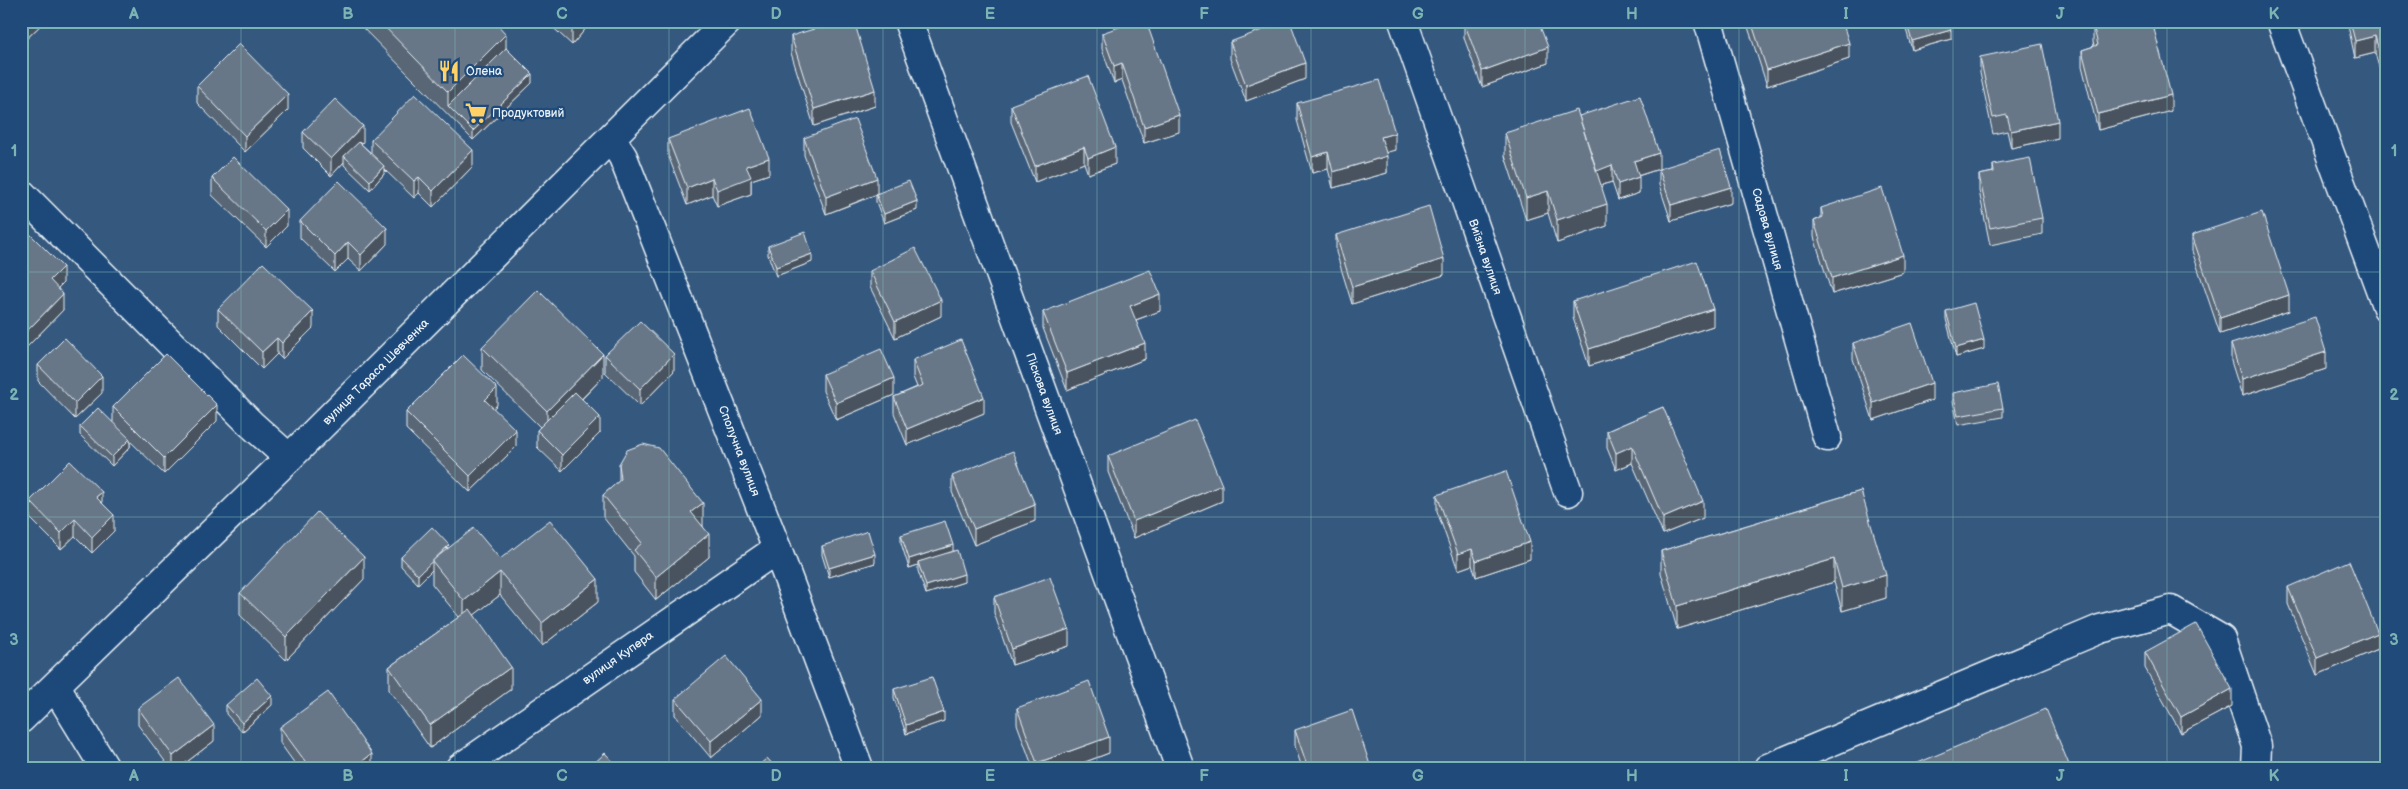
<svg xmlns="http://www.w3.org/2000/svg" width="2408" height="789" font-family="'Balsamiq Sans',sans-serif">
	<rect width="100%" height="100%" fill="#35587e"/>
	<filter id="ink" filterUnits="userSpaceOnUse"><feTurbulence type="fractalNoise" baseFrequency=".02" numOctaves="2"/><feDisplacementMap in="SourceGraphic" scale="10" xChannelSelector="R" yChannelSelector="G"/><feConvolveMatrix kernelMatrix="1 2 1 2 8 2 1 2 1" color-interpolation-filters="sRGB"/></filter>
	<g filter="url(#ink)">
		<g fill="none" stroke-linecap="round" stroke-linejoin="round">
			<g stroke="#e8f1f8" stroke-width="31">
				<g id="minor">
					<polyline points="908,21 1180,768"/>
					<polyline points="1403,21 1568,492"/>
					<polyline points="1708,21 1827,437"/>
					<polyline points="2281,21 2387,308"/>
					<polyline points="611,138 623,157 777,549 859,768"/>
					<polyline points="21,193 251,424 289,458"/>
					<polyline points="57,685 64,701 105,768"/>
					<polyline points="21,719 289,458 728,21"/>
					<polyline points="460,768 777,549"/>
					<polyline points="1768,768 2100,629 2171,610 2221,639 2257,746 2256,768"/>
				</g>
			</g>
			<use href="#minor" stroke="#1f4a7a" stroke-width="28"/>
		</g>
		<g fill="#596674" stroke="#e8f1f8">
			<polygon points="21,21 45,21 22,43 21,42"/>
			<polygon points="356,21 494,21 506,48 532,83 473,140"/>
			<polygon points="546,21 592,21 572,45"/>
			<polygon points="1746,21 1842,21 1849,59 1767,86"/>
			<polygon points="1905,21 1948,21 1951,39 1912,50 1905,26"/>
			<polygon points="2347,21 2387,21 2380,71 2375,53 2355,58"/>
			<polygon points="1464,22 1548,63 1482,87 1464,38"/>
			<polygon points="2093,25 2171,111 2098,130 2082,66 2082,50 2094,46 2093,42"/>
			<polygon points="1102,33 1179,132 1144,143 1122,80 1114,83 1102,49"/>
			<polygon points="791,36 875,106 814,126 791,53"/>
			<polygon points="1230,42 1305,79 1246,101 1230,59"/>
			<polygon points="1980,57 2058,138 2011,148 2007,131 1993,134 1980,73"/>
			<polygon points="197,86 288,110 245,152 197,103"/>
			<polygon points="1297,103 1395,150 1386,152 1387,173 1333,188 1328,169 1312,173 1297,120"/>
			<polygon points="1011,105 1115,164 1088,174 1084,163 1035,182 1011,122"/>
			<polygon points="1579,116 1659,169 1638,176 1639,193 1618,200 1612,182 1601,185 1607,226 1557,243 1548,213 1526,220 1505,156 1505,133"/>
			<polygon points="303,132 363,142 361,144 371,153 371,140 473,166 433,207 419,193 414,198 384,169 384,174 370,190 344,165 344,162 331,176 303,148"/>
			<polygon points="804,138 877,193 917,210 884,223 876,202 876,195 826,214 804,155"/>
			<polygon points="668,139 769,174 751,180 751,194 717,206 712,195 687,205 668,155"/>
			<polygon points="1993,165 2042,218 2042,234 1990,245 1979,191 1979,175 1993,172"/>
			<polygon points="1659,169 1731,203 1671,221 1659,185"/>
			<polygon points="212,178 287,226 266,247 212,195"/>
			<polygon points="1821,208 1903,272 1832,294 1814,237 1814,221 1821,218"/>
			<polygon points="300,221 387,244 361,271 348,259 335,272 300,238"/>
			<polygon points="21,225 63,283 58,288 63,310 26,348 21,343"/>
			<polygon points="1336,235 1444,275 1352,304 1336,252"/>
			<polygon points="2192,235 2289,311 2220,334 2192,251"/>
			<polygon points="768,246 812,262 776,276 768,255"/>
			<polygon points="870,271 941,316 895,338 870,287"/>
			<polygon points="1573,301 1713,326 1589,366 1573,318"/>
			<polygon points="218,309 313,328 282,359 277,354 262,369 218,325"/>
			<polygon points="1160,311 1136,320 1145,359 1067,390 1043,328 1043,312"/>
			<polygon points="1946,311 1984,349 1956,357 1946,319"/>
			<polygon points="1853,343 1932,400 1873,420 1853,359"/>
			<polygon points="2231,344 2326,369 2242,396 2231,361"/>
			<polygon points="482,347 603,377 582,399 600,433 562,471 537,447 537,430 540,427 482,370"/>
			<polygon points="605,355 674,371 640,406 605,372"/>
			<polygon points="913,360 984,413 907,445 894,413 894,397 917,387 913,377"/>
			<polygon points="38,365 102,393 75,419 38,381"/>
			<polygon points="823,374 894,395 836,420 823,391"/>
			<polygon points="1953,393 2003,408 2003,417 1958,425 1953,401"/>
			<polygon points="497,405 493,408 516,447 470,492 406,429 406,412"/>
			<polygon points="113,407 217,421 164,474 130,441 130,447 112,466 80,435 80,426 113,422"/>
			<polygon points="1663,407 1703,518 1663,534 1632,463 1616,470 1607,448 1607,431"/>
			<polygon points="1108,456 1222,501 1134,538 1108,472"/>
			<polygon points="619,464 703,525 703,526 709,557 656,600 634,572 634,556 603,517 603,495 619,481"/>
			<polygon points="952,476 1035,521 974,545 952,492"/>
			<polygon points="1861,491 1886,598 1842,611 1834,582 1677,629 1661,573 1661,551"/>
			<polygon points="1437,495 1530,559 1476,577 1472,565 1458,570 1437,511"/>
			<polygon points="30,501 102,502 114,531 92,553 75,536 61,549 30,518"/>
			<polygon points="901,535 953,551 964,582 926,594 918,571 918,565 909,568 901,543"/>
			<polygon points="822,546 875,563 829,577 822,555"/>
			<polygon points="449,548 500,559 598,602 542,646 500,595 474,615 511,689 430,748 389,690 389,667 459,617 432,584 432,570 418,584 401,566 401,557"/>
			<polygon points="364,579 286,660 240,615 240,593"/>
			<polygon points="2288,587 2378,649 2317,675 2288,604"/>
			<polygon points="994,597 1069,646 1012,665 994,613"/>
			<polygon points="2145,652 2232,706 2181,733 2145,668"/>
			<polygon points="894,689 944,721 906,734 894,698"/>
			<polygon points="675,699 762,715 711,758 675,715"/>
			<polygon points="226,705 272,705 242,732 226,714"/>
			<polygon points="138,708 214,741 179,768 170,768 138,725"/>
			<polygon points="1017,708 1109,753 1069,768 1033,768 1017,724"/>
			<polygon points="280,727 372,768 298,768 280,743"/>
			<polygon points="1295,730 1371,768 1302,768 1295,746"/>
		</g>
		<g fill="#49535e" stroke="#e8f1f8">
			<polygon points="27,21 45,21 22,43 22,26"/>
			<polygon points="578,21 592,21 572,45 572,28"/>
			<polygon points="1951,30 1951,39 1912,50 1912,41"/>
			<polygon points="506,34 506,57 448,106 448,92"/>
			<polygon points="2375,36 2375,53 2355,58 2355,41"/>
			<polygon points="1849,43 1849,59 1767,86 1767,70"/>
			<polygon points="1548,47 1548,63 1482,87 1482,71"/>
			<polygon points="2387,53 2387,69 2380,71 2380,54"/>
			<polygon points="1122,63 1122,80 1114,83 1114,66"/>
			<polygon points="1305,63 1305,79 1246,101 1246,85"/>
			<polygon points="532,74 532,83 473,140 473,131"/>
			<polygon points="875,90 875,106 814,126 814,109"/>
			<polygon points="288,94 288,110 245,152 245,136"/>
			<polygon points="2171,95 2171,111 2098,130 2098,114"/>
			<polygon points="1179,115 1179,132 1144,143 1144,127"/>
			<polygon points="2058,121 2058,138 2011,148 2011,131"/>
			<polygon points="363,126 363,142 347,159 344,156 344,162 331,176 331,159"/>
			<polygon points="1395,133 1395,150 1381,154 1381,137"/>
			<polygon points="1084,147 1084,163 1035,182 1035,166"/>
			<polygon points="1115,147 1115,164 1088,174 1088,158"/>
			<polygon points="473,150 473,166 433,207 433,191"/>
			<polygon points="1328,152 1328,169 1312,173 1312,157"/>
			<polygon points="1659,153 1659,169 1634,177 1634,161"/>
			<polygon points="1387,156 1387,173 1333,188 1333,172"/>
			<polygon points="769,158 769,174 751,180 751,194 717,206 717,190 746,166"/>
			<polygon points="1612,165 1612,182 1595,187 1595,171"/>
			<polygon points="384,166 384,174 370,190 370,181"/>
			<polygon points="419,177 419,193 414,198 414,181"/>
			<polygon points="1639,177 1639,193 1618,200 1618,184"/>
			<polygon points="712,178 712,195 687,205 687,188"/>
			<polygon points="877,178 877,194 826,214 826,197"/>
			<polygon points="1731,187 1731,203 1671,221 1671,205"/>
			<polygon points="1548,191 1548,213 1526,220 1526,198"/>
			<polygon points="917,201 917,210 884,223 884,214"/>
			<polygon points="1607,204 1607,226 1557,243 1557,220"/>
			<polygon points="287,210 287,226 266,247 266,231"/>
			<polygon points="387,228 387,244 361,271 361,255"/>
			<polygon points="348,242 348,259 335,272 335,256"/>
			<polygon points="812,254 812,262 776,276 776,267"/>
			<polygon points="1903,255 1903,272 1832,294 1832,278"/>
			<polygon points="1444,259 1444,275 1352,304 1352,287"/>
			<polygon points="63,267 63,283 50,296 50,280"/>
			<polygon points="63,294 63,310 26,348 26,332"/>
			<polygon points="1160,294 1160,311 1130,322 1130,306"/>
			<polygon points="2289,295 2289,311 2220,334 2220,318"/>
			<polygon points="941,300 941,316 895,338 895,322"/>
			<polygon points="1713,309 1713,326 1589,366 1589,349"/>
			<polygon points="313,311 313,328 282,359 282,343"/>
			<polygon points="277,338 277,354 262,369 262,352"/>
			<polygon points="1984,340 1984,349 1956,357 1956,348"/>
			<polygon points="1145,343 1145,359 1067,390 1067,373"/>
			<polygon points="2326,352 2326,369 2242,396 2242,379"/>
			<polygon points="603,354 603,377 547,434 547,411"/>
			<polygon points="674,354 674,371 640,406 640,389"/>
			<polygon points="102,376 102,393 75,419 75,403"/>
			<polygon points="894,378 894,395 836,420 836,403"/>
			<polygon points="1932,383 1932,400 1873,420 1873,403"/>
			<polygon points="497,388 497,405 485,416 485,400"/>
			<polygon points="984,397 984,413 907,445 907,429"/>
			<polygon points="217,405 217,421 164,474 164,458"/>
			<polygon points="600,417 600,433 562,471 562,455"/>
			<polygon points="516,430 516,447 470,492 470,476"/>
			<polygon points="130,439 130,447 112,466 112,457"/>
			<polygon points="1632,446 1632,463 1616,470 1616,453"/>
			<polygon points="1222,485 1222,501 1134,538 1134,521"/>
			<polygon points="102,492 102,509 96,497"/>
			<polygon points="1703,501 1703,518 1663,534 1663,518"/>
			<polygon points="703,503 703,525 691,535 691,512"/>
			<polygon points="1035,505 1035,521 974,545 974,529"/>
			<polygon points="114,515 114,531 92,553 92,537"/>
			<polygon points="27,519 27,535 21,542 21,525"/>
			<polygon points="75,519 75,536 61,549 61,533"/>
			<polygon points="709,534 709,557 656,600 656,577"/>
			<polygon points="1530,542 1530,559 1476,577 1476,561"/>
			<polygon points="953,545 953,554 918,562 918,565 909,568 909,559"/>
			<polygon points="1472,549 1472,565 1458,570 1458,554"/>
			<polygon points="875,554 875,563 829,577 829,568"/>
			<polygon points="364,557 364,579 286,660 286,637"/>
			<polygon points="1834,559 1834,582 1677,629 1677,606"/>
			<polygon points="432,561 432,570 418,584 418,575"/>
			<polygon points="500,572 500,595 464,623 464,601"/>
			<polygon points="964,574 964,582 926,594 926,586"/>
			<polygon points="1886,575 1886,598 1842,611 1842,588"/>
			<polygon points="598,579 598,602 542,646 542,623"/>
			<polygon points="23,596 23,613 21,615 21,598"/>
			<polygon points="1069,629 1069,646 1012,665 1012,649"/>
			<polygon points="2378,633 2378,649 2317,675 2317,658"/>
			<polygon points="511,667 511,689 430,748 430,725"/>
			<polygon points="2232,689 2232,706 2181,733 2181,717"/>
			<polygon points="272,696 272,705 242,732 242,723"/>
			<polygon points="762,699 762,715 711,758 711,741"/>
			<polygon points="944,712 944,721 906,734 906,725"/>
			<polygon points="214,725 214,741 179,768 173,768 173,756"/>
			<polygon points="1109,737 1109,753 1069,768 1037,768 1037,763"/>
			<polygon points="372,754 372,768 353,768"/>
		</g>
		<g fill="#687787" stroke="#e8f1f8">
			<polygon points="21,21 27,21 22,26"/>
			<polygon points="379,21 494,21 506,34 448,92"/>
			<polygon points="564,21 578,21 572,28"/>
			<polygon points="840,21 854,21 875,90 814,109 791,36"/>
			<polygon points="1136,21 1146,21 1179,115 1144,127 1122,63 1114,66 1102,33"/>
			<polygon points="1286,21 1290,21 1305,63 1246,85 1230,42"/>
			<polygon points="1466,21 1538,21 1548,47 1482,71 1464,22"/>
			<polygon points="1751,21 1842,21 1849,43 1767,70"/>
			<polygon points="1906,21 1948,21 1951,30 1912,41"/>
			<polygon points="2109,21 2152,21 2171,95 2098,114 2082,50 2098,45 2093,25"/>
			<polygon points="2350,21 2387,21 2387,53 2380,54 2375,36 2355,41"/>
			<polygon points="239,44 288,94 245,136 197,86"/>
			<polygon points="2042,44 2058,121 2011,131 2007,115 1993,118 1980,57"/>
			<polygon points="506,48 532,74 473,131 448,106"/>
			<polygon points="1088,76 1115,147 1088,158 1084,147 1035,166 1011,105"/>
			<polygon points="1379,80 1395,133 1381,137 1387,156 1333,172 1328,152 1312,157 1297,103"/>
			<polygon points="415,94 473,150 433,191 419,177 414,181 371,140"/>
			<polygon points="1640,96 1659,153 1634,161 1639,177 1618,184 1612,165 1597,171 1579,116"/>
			<polygon points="335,99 363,126 331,159 303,132"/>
			<polygon points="750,108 769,158 746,166 751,177 717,190 712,178 687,188 668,139"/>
			<polygon points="1577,110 1607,204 1557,220 1548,191 1526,198 1505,133"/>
			<polygon points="855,119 877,178 826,197 804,138"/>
			<polygon points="359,142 384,166 370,181 344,156"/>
			<polygon points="1720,150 1731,187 1671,205 1659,169"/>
			<polygon points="233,157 287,210 266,231 212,178"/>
			<polygon points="2030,158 2042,218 1990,228 1979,175 1994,172 1993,165"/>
			<polygon points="339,181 387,228 361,255 348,242 335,256 300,221"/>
			<polygon points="909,181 917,201 884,214 876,194"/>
			<polygon points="1882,188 1903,255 1832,278 1814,221 1823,217 1821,208"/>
			<polygon points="1429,206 1444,259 1352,287 1336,235"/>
			<polygon points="2262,212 2289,295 2220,318 2192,235"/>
			<polygon points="21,225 63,267 50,280 63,294 26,332 21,326"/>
			<polygon points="805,232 812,254 776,267 768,246"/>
			<polygon points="915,248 941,300 895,322 870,271"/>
			<polygon points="1697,261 1713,309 1589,349 1573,301"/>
			<polygon points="263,263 313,311 282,343 277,338 262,352 218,309"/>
			<polygon points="1150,270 1160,294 1130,306 1145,343 1067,373 1043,312"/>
			<polygon points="538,290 603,354 547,411 482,347"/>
			<polygon points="1974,303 1984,340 1956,348 1946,311"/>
			<polygon points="2315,317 2326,352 2242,379 2231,344"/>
			<polygon points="640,321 674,354 640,389 605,355"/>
			<polygon points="1912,323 1932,383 1873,403 1853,343"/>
			<polygon points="65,338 102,376 75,403 38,365"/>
			<polygon points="961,340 984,397 907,429 894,397 923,385 913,360"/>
			<polygon points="881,349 894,378 836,403 823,374"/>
			<polygon points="166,354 217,405 164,458 113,407"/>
			<polygon points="463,355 497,388 485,400 516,430 470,476 406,412"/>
			<polygon points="1998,384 2003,408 1958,416 1953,393"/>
			<polygon points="575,392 600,417 562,455 537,430"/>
			<polygon points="1663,407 1703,501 1663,518 1632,446 1616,453 1607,431"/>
			<polygon points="98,408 130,439 112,457 80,426"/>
			<polygon points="1195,420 1222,485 1134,521 1108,456"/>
			<polygon points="643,444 659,448 703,503 691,512 709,534 656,577 634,550 642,543 603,495 621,479 619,464 627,450"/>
			<polygon points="1013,451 1035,505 974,529 952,476"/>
			<polygon points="70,461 102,492 96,497 114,515 92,537 75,519 61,533 30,501"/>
			<polygon points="1506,471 1530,542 1476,561 1472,549 1458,554 1437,495"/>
			<polygon points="1861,491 1886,575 1842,588 1834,559 1677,606 1661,551"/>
			<polygon points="317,512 364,557 286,637 240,593"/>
			<polygon points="21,513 27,519 21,525"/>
			<polygon points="550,520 598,579 542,623 500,572 464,601 432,561 474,528 500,559"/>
			<polygon points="945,521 953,545 909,559 901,535"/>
			<polygon points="432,527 449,545 418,575 401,557"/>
			<polygon points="868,531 875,554 829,568 822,546"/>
			<polygon points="957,550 964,574 926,586 918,562"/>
			<polygon points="2349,561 2378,633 2317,658 2288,587"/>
			<polygon points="1050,577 1069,629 1012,649 994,597"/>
			<polygon points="470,609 511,667 430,725 389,667"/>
			<polygon points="2196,624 2232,689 2181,717 2145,652"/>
			<polygon points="726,656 762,699 711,741 675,699"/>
			<polygon points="932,677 944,712 906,725 894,689"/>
			<polygon points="179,678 214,725 173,756 138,708"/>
			<polygon points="257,678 272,696 242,723 226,705"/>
			<polygon points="1089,681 1109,737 1037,763 1017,708"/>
			<polygon points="328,692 372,754 353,768 310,768 280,727"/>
			<polygon points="2046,709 2070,767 1906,768"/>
			<polygon points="1352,710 1371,768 1308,768 1295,730"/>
			<polygon points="605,753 619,768 589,768"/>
			<polygon points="767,758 776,768 756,768"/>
		</g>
	</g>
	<path fill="none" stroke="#7cb4b3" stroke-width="1" stroke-opacity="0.55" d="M 241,21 L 241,768M 455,21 L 455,768M 669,21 L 669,768M 883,21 L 883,768M 1097,21 L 1097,768M 1311,21 L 1311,768M 1525,21 L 1525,768M 1739,21 L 1739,768M 1953,21 L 1953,768M 2167,21 L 2167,768M 21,272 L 2387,272M 21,517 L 2387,517"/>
	<defs>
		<g id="restaurant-bare" transform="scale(1.725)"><path d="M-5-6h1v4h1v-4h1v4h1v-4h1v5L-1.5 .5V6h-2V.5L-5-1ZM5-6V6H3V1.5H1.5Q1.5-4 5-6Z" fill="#ffd166" stroke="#1f4a7a" stroke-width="2.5" paint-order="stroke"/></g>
		<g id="supermarket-bare" transform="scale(1.725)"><path d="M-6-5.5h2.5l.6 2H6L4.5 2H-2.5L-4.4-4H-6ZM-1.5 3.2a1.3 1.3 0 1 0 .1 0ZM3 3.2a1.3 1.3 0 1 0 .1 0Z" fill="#ffd166" stroke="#1f4a7a" stroke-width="2.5" paint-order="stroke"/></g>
	</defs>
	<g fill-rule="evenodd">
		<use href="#restaurant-bare" x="449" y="71"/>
		<use href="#supermarket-bare" x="476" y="113"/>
	</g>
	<g text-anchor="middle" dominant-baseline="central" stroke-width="4.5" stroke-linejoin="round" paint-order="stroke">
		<g font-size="12" fill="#e8f1f8" stroke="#1f4a7a" text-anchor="start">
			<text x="466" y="71">Олена</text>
			<text x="492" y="113">Продуктовий</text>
		</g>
		<g font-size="12" fill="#e8f1f8" stroke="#1f4a7a">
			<text transform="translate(1767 229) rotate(74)">Садова вулиця</text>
			<text transform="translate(1485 257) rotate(71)">Виїзна вулиця</text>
			<text transform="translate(376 372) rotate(-45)">вулиця Тараса Шевченка</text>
			<text transform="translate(1044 394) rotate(70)">Піскова вулиця</text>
			<text transform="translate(739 451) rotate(69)">Сполучна вулиця</text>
			<text transform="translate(618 658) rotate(-35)">вулиця Купера</text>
		</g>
	</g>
	<rect width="2408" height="789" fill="none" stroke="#1f4a7a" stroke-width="55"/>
	<rect x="28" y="28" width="2352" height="734" fill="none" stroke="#7cb4b3" stroke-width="2"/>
	<g font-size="16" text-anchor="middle" font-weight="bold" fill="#7cb4b3">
		<text x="134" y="19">A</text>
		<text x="348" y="19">B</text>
		<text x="562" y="19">C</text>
		<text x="776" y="19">D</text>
		<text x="990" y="19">E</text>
		<text x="1204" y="19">F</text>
		<text x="1418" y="19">G</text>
		<text x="1632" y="19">H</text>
		<text x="1846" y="19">I</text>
		<text x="2060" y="19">J</text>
		<text x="2274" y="19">K</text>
		<text x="14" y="156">1</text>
		<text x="2394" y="156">1</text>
		<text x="14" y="400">2</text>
		<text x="2394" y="400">2</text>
		<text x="14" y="645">3</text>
		<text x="2394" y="645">3</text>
		<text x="134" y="781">A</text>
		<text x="348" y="781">B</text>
		<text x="562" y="781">C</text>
		<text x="776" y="781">D</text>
		<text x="990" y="781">E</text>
		<text x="1204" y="781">F</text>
		<text x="1418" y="781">G</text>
		<text x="1632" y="781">H</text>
		<text x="1846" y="781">I</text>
		<text x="2060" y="781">J</text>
		<text x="2274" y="781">K</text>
	</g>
</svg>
